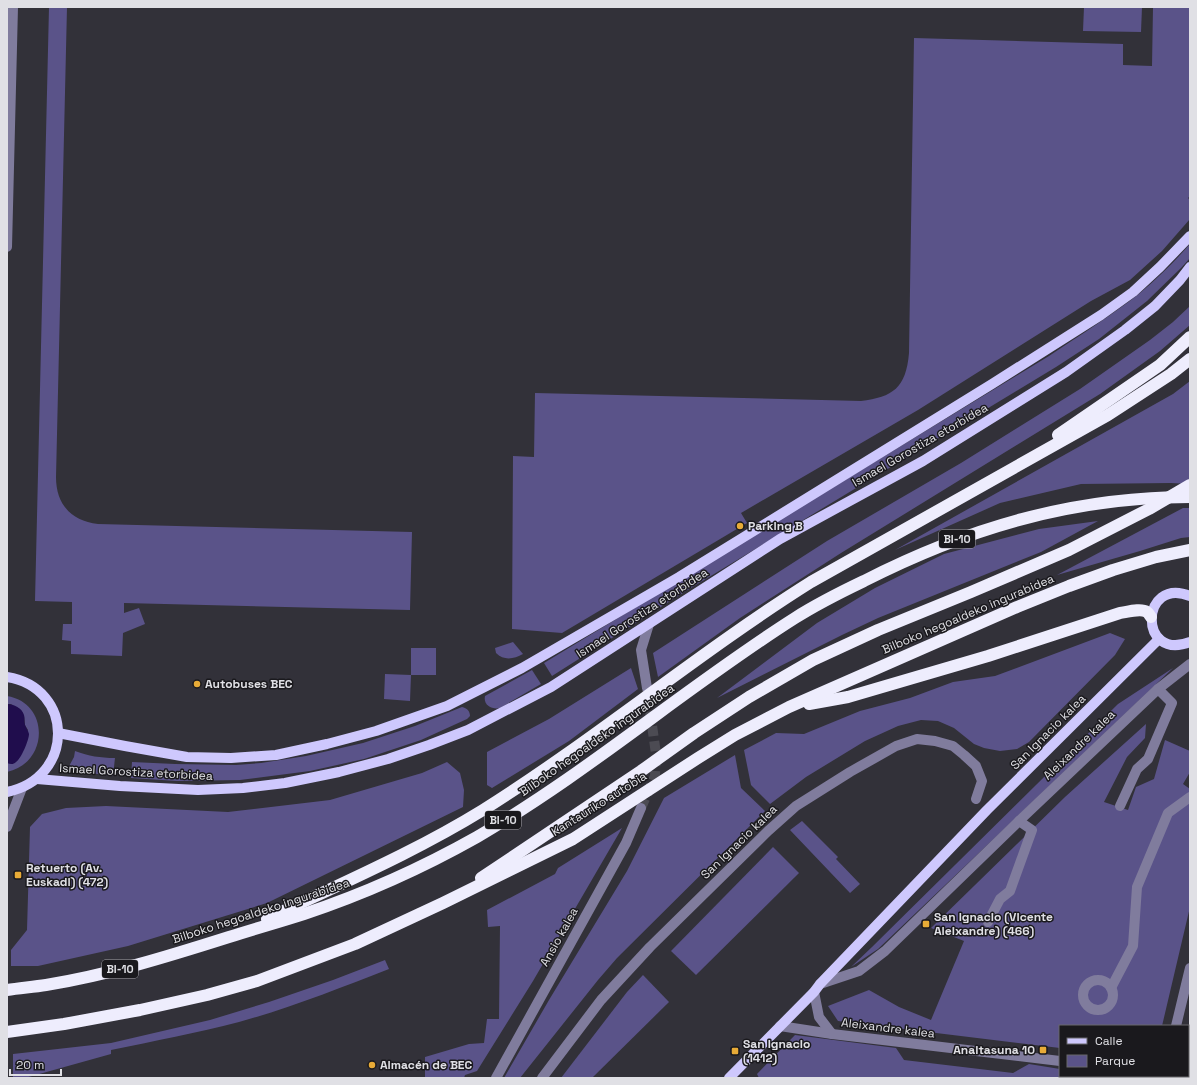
<svg xmlns="http://www.w3.org/2000/svg" width="1197" height="1085" font-family="'Space Grotesk',sans-serif">
	<rect width="100%" height="100%" fill="#323139"/>
	<g fill="#5a5389">
		<path d="M 49,7 L 67,7 L 56,477 C 56,504 71,521 98,524 L 412,532 L 410,610 L 124,603 L 124,613 L 139,608 L 145,624 L 123,633 L 122,656 L 71,654 L 71,641 L 62,640 L 63,624 L 72,624 L 72,602 L 35,601 Z"/>
		<polygon points="1084,7 1142,7 1141,32 1083,31"/>
		<path d="M 1153,7 L 1190,7 L 1190,196 L 1188,198 L 1190,200 L 1190,219 L 1162,251 L 1130,280 L 1091,301 L 918,410 L 741,513 L 747,523 L 562,633 L 512,629 L 513,456 L 534,457 L 535,393 L 861,401 C 893,397 906,388 909,353 L 914,38 L 1123,44 L 1123,65 L 1152,66 Z"/>
		<path d="M 1190,244 L 1190,258 L 1182,267 L 1147,301 L 1099,339 L 1056,367 L 686,591 L 552,676 L 544,663 L 1049,356 C 1080,335 1111,316 1140,293 C 1158,278 1175,261 1190,244 Z"/>
		<polygon points="1190,306 1190,325 1160,351 1100,394 841,553 740,618 658,677 653,653 827,541 961,463 1080,389 1150,340 1173,322"/>
		<polygon points="1190,381 1190,484 1171,483 1081,484 1000,503 895,550 1173,394"/>
		<polygon points="1183,508 1190,508 1190,537 1181,538 1140,551 1057,575"/>
		<polygon points="1098,521 1041,552 878,618 842,635 717,698 817,623 875,588 944,554 1039,529"/>
		<polygon points="1110,633 1125,639 1115,655 1029,742 1017,749 1000,751 984,748 974,744 954,728 938,721 921,720 898,726 865,741 806,777 770,804 751,785 744,750 776,733 804,734 860,711 910,698 953,682 995,676"/>
		<path d="M 513,642 L 523,654 C 514,659 504,661 496,653 L 495,648 Z"/>
		<polygon points="411,648 436,648 436,675 411,675 410,701 384,699 385,674 411,675"/>
		<polygon points="631,668 638,689 569,741 492,788 487,785 487,752 549,719"/>
		<polygon points="1173,668 878,949 851,967 872,947 1118,704"/>
		<path d="M 532,670 L 541,684 L 500,708 C 492,710 483,705 485,696 Z"/>
		<path d="M 7,696 C 50,703 49,763 7,772 L 7,763 L 28,730 L 25,725 L 24,716 L 11,704 L 7,704 Z"/>
		<path d="M 462,707 C 467,708 470,711 470,716 L 467,719 L 421,740 L 364,759 L 310,771 L 240,780 L 177,781 L 131,778 L 132,762 L 175,764 L 236,765 L 261,763 L 306,756 L 363,743 L 415,726 Z"/>
		<polygon points="1146,724 1145,738 1127,757 1104,802 1128,810 1136,787 1154,779 1165,740 1190,751 1190,772 1183,784 1190,789 1190,907 1162,1026 1060,1026 1060,1048 838,1021 828,1006 869,990 899,1007 931,1020 964,941 931,928 1065,797"/>
		<path d="M 75,751 C 89,756 100,758 115,758 L 113,776 L 67,770 L 74,757 Z"/>
		<polygon points="735,755 741,788 765,811 617,958 598,980 520,1078 504,1078 549,1000 627,871 664,798"/>
		<polygon points="447,762 460,773 464,790 463,807 267,903 128,946 38,966 11,966 11,950 27,930 30,827 42,814 66,808 106,806 228,812 330,800 422,773"/>
		<polygon points="802,821 838,857 836,859 860,884 850,893 790,830"/>
		<polygon points="622,828 533,981 477,1071 465,1075 464,1078 425,1078 425,1057 469,1044 484,1043 487,1019 499,1019 500,926 488,927 487,910 555,874 558,868"/>
		<polygon points="773,847 799,873 696,975 671,951"/>
		<path d="M 385,960 L 389,969 C 340,988 290,1008 239,1022 C 197,1033 154,1041 111,1050 L 111,1054 L 25,1078 L 13,1078 L 13,1054 L 111,1043 L 210,1020 L 269,1002 L 333,980 Z"/>
		<polygon points="643,975 669,1002 592,1078 561,1078 627,992"/>
		<polygon points="795,1035 896,1048 904,1060 1013,1073 1029,1064 1060,1069 1060,1076 1111,1076 1126,1078 759,1078 757,1074"/>
	</g>
	<path fill="#200d4d" d="M 7,704 C 14,704 22,708 24,715 C 25,718 24,722 25,725 C 26,728 28,730 29,734 C 29,740 21,759 16,762 C 13,765 10,764 7,763 Z"/>
	<g fill="none" stroke-linecap="round" stroke-linejoin="round">
		<polyline stroke="#4c4b53" stroke-width="10" stroke-dasharray="10 5" stroke-linecap="butt" points="641,808 655,776 656,754 647,689"/>
		<g stroke="#807c9d" stroke-width="10">
			<polyline points="7,247 13,7"/>
			<polyline points="647,688 641,650 649,624"/>
			<polyline points="1120,806 1137,769 1148,759 1172,703 1158,689"/>
			<polyline points="7,827 22,788"/>
			<polyline points="988,922 1000,899 1010,891 1032,830 1019,821"/>
			<circle cx="1098" cy="995" r="15"/>
			<polyline points="820,984 859,971 885,951 1019,821 1158,689 1190,664"/>
			<polyline points="1111,988 1133,946 1137,887 1168,813 1190,797"/>
			<polyline points="814,992 819,1017 832,1034"/>
			<polyline points="780,1026 832,1034 1060,1061"/>
			<polyline points="1176,1026 1190,968"/>
			<polyline points="496,1078 626,843 641,808"/>
			<polyline points="542,1078 601,1000 650,947 768,831 796,806 850,772 896,746 917,739 935,741 953,746 964,755 976,766 982,781 976,799"/>
			<polyline points="1165,1078 1166,1076"/>
		</g>
		<g stroke="#cec8fd" stroke-width="10">
			<path d="M 1190,596 C 1140,576 1138,662 1190,642"/>
			<path d="M 7,677 C 75,688 75,778 7,792"/>
			<polyline points="58,733 125,746 187,757 231,758 276,755 327,744 376,731 447,706 522,668 679,577 992,384 1101,315 1133,292 1160,267 1190,236"/>
			<polyline points="37,779 120,786 198,790 243,788 285,783 339,772 388,759 429,745 468,730 551,687 780,539 923,461 1066,372 1125,330 1155,306 1180,280 1190,267"/>
			<polyline points="729,1078 814,992 820,984 987,810 1159,639"/>
		</g>
		<g stroke="#eeedfd" stroke-width="12">
			<polyline points="1058,435 1160,365 1190,337"/>
			<path d="M 809,704 L 848,697 L 988,656 L 1120,613 C 1127,612 1141,608 1147,612 C 1148,612 1150,616 1151,617"/>
			<polyline points="481,878 641,771 694,733 749,697 813,660 878,630 971,592 1069,550 1149,509 1190,485"/>
			<path d="M 267,919 C 340,884 415,852 483,810 C 596,739 698,653 811,582 L 1108,415 L 1171,374 L 1190,359"/>
			<path d="M 7,990 C 20,988 33,987 46,985 C 108,975 169,956 229,937 C 254,929 279,922 304,914 C 364,894 422,868 477,837 C 589,772 686,687 795,618 C 817,604 841,592 864,581 C 968,528 1073,497 1190,497"/>
			<polyline points="7,1032 64,1024 140,1010 207,995 257,981 355,944 443,903 573,839 698,758 735,735 789,707 1017,607 1069,586 1113,570 1156,557 1190,550"/>
		</g>
	</g>
	<g fill="#e8ab37" stroke="#1a191d" stroke-width="1.5">
		<circle cx="740" cy="526" r="4"/>
		<circle cx="197" cy="684" r="4"/>
		<rect x="14" y="871" width="8" height="8" rx="2"/>
		<rect x="922" y="920" width="8" height="8" rx="2"/>
		<rect x="1039" y="1046" width="8" height="8" rx="2"/>
		<rect x="731" y="1047" width="8" height="8" rx="2"/>
		<circle cx="372" cy="1065" r="4"/>
	</g>
	<g text-anchor="middle" dominant-baseline="central" stroke-width="3" stroke-linejoin="round" paint-order="stroke">
		<g fill="#1a191d" stroke="#a5a4a9" stroke-width="1">
			<rect x="939" y="530" width="36" height="18" rx="3"/>
			<rect x="485" y="811" width="36" height="18" rx="3"/>
			<rect x="102" y="960" width="36" height="18" rx="3"/>
		</g>
		<g font-size="11" font-weight="bold" fill="#e0e0e5">
			<text x="957" y="539">BI-10</text>
			<text x="503" y="820">BI-10</text>
			<text x="120" y="969">BI-10</text>
		</g>
		<g font-size="12" fill="#e0e0e5" stroke="#1a191d">
			<text transform="translate(920 445) rotate(-30)">Ismael Gorostiza etorbidea</text>
			<text transform="translate(642 613) rotate(-33)">Ismael Gorostiza etorbidea</text>
			<text transform="translate(968 614) rotate(-23)">Bilboko hegoaldeko ingurabidea</text>
			<text transform="translate(1048 732) rotate(-45)">San Ignacio kalea</text>
			<text transform="translate(597 740) rotate(-35)">Bilboko hegoaldeko ingurabidea</text>
			<text transform="translate(1079 745) rotate(-44)">Aleixandre kalea</text>
			<text transform="translate(136 772) rotate(3)">Ismael Gorostiza etorbidea</text>
			<text transform="translate(599 804) rotate(-32)">Kantauriko autobia</text>
			<text transform="translate(739 842) rotate(-44)">San Ignacio kalea</text>
			<text transform="translate(261 911) rotate(-18)">Bilboko hegoaldeko ingurabidea</text>
			<text transform="translate(559 937) rotate(-61)">Ansio kalea</text>
			<text transform="translate(888 1028) rotate(7)">Aleixandre kalea</text>
		</g>
		<g font-size="12" font-weight="bold" fill="#e0e0e5" stroke="#1a191d" text-anchor="start">
			<text x="748" y="526">Parking B</text>
			<text x="205" y="684">Autobuses BEC</text>
			<text x="26" y="868">Retuerto (Av.<tspan x="26" dy="14">Euskadi) (472)</tspan></text>
			<text x="934" y="917">San Ignacio (Vicente<tspan x="934" dy="14">Aleixandre) (466)</tspan></text>
			<text x="743" y="1044">San Ignacio<tspan x="743" dy="14">(1412)</tspan></text>
			<text x="1035" y="1050" text-anchor="end">Anaitasuna 10</text>
			<text x="380" y="1065">Almacén de BEC</text>
		</g>
	</g>
	<rect width="1197" height="1085" fill="none" stroke="#e0e0e5" stroke-width="16"/>
	<rect x="1059" y="1025" width="130" height="52" fill="#1a191d" stroke="#69696d"/>
	<rect x="1067" y="1038" width="20" height="6" fill="#cec8fd" stroke="#69696d"/>
	<text x="1095" y="1045" font-size="12" fill="#e0e0e5">Calle</text>
	<rect x="1067" y="1055" width="20" height="12" fill="#5a5389" stroke="#69696d"/>
	<text x="1095" y="1065" font-size="12" fill="#e0e0e5">Parque</text>
	<path d="M10 1069v6h51v-6" fill="none" stroke="#e0e0e5" stroke-width="2"/>
	<text x="16" y="1069" font-size="12" fill="#e0e0e5" stroke="#1a191d" stroke-width="3" paint-order="stroke">20 m</text>
</svg>
